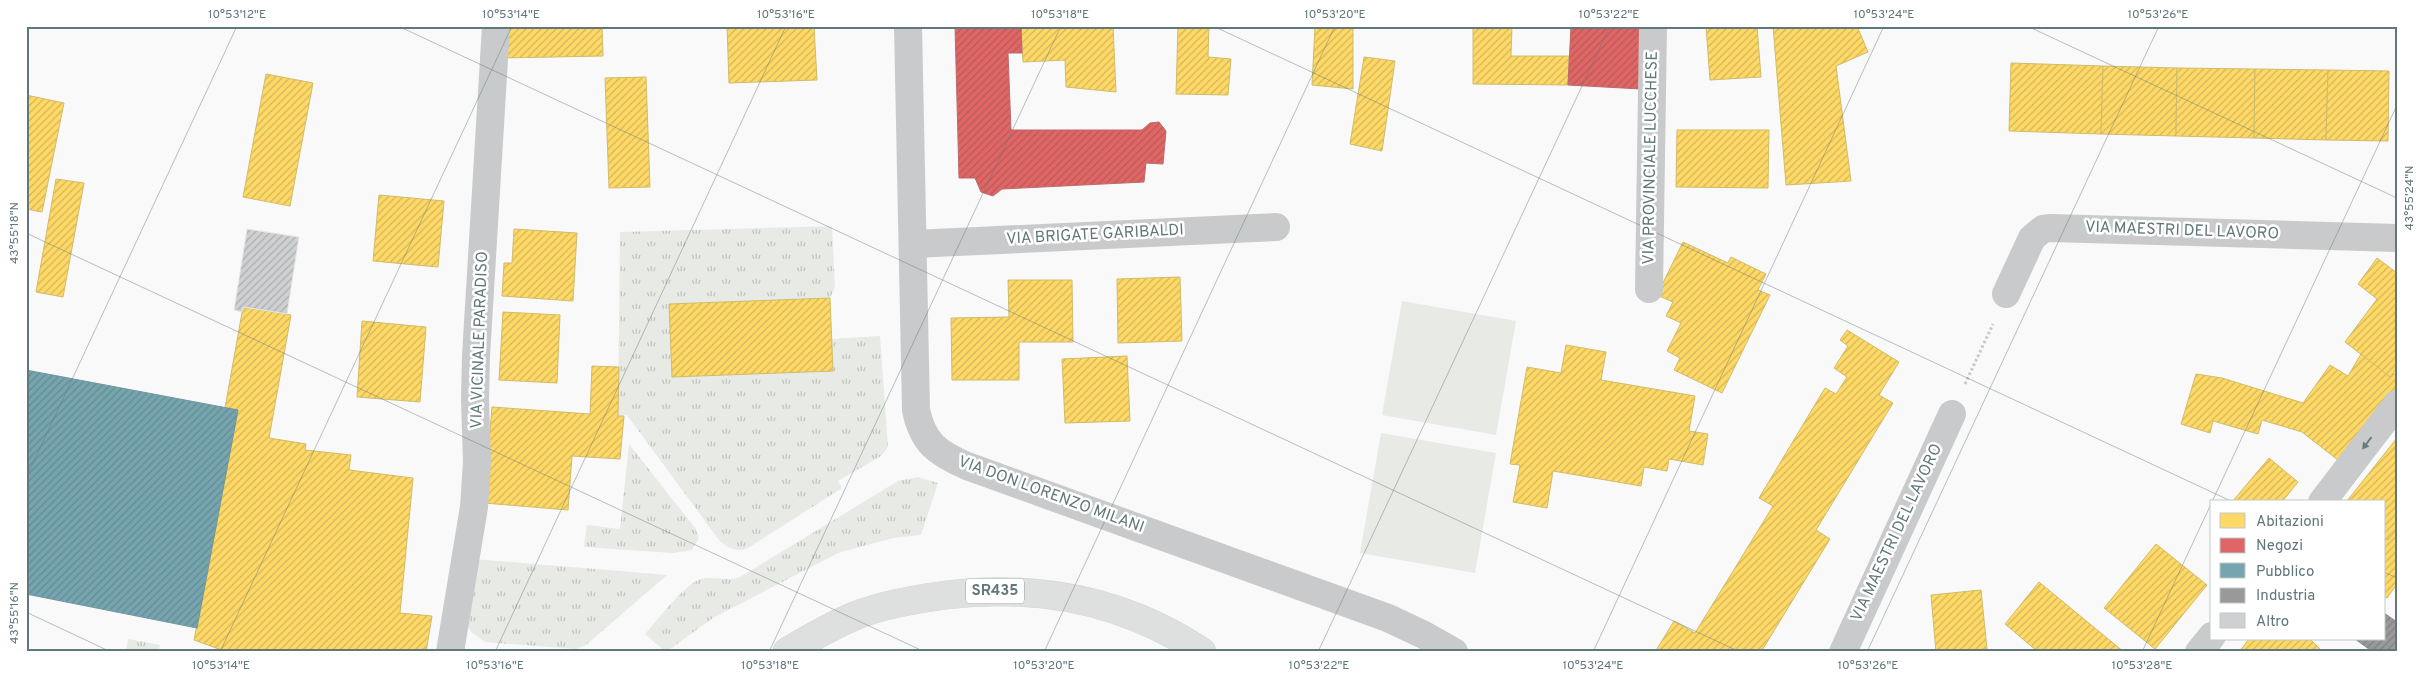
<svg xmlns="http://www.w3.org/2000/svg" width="2423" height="678" font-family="Overpass,sans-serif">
	<defs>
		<pattern id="grass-tufts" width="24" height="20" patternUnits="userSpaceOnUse" patternTransform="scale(1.25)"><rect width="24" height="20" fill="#e8eae6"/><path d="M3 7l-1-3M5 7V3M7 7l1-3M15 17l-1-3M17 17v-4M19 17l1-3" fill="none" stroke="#bfc2bf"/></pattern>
		<pattern id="homes-hatch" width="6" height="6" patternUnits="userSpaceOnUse" patternTransform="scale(1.25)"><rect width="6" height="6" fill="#ffd966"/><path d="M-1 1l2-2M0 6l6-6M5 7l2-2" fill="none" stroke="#d2b559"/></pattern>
		<pattern id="shops-hatch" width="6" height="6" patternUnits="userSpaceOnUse" patternTransform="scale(1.25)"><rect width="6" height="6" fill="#e06666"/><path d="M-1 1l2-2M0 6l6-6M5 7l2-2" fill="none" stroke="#b95959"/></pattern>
		<pattern id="public-hatch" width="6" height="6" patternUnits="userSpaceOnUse" patternTransform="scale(1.25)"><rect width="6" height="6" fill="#76a5af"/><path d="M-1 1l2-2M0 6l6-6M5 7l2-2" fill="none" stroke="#648b93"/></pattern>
		<pattern id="industry-hatch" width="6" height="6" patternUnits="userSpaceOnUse" patternTransform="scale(1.25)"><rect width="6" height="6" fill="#999"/><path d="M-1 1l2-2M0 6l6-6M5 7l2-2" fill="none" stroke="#808282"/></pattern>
		<pattern id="building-hatch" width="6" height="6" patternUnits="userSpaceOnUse" patternTransform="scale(1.25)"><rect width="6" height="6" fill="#ced0d1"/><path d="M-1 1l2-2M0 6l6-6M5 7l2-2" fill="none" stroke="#abaeaf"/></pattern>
	</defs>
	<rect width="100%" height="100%" fill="#f9f9f9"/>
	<g fill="url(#grass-tufts)">
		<path d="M 832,226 L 835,287 L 830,298 L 669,304 L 832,339 L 880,336 L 888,447 L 881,456 L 838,481 L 842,488 L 748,548 C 737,553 727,548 719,540 L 627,415 L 618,416 L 620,232 Z"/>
		<polygon points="629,444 695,528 699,538 692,550 673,553 584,547 587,525 620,529"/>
		<path d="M 918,477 L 938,483 L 921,535 L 893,538 L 838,553 L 713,618 L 666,652 L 645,634 C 657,621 685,583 701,579 C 714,576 726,582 740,577 L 898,481 Z"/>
		<polygon points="474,559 667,575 586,645 576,649 485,642 471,632 467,625"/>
		<polygon points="128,639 160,645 158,652 126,652"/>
	</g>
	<g fill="#e8eae6">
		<polygon points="1402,301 1516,321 1496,435 1382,415"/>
		<polygon points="1381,433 1496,453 1475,573 1360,553"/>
	</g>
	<g fill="url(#homes-hatch)" stroke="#d0bc6c">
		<polygon points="504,26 602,26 603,56 503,58"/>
		<polygon points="727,26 814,26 817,80 729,83"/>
		<polygon points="1021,26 1113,26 1116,92 1066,87 1065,60 1023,62"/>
		<polygon points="1178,26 1209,26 1208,57 1231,59 1228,95 1176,94"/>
		<polygon points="1315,26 1353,26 1353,89 1312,85"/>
		<polygon points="1473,26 1512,26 1511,56 1569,56 1568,85 1473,84"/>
		<polygon points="1706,26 1757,26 1761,77 1710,80"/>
		<polygon points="1773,26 1857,26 1868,52 1836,66 1851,181 1786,185"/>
		<polygon points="1364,57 1395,61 1382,151 1350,144"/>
		<polygon points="2011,63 2103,66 2101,134 2009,131"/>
		<polygon points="2103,66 2177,68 2176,136 2101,134"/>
		<polygon points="2177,68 2255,69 2254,138 2176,136"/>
		<polygon points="2255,69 2328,70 2326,140 2254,138"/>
		<polygon points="2328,70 2389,71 2388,141 2326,140"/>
		<polygon points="266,74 313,83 290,206 243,197"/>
		<polygon points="646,77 650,187 609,188 605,78"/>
		<polygon points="26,95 64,103 42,212 26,209"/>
		<polygon points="1677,130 1769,130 1768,188 1676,187"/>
		<polygon points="56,179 84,183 63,297 36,292"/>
		<polygon points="379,195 444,201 438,267 373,261"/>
		<polygon points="514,229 577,233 573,301 502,296 504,263 512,263"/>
		<polygon points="1683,242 1728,263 1731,257 1766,274 1758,290 1770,295 1722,393 1674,370 1680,358 1667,351 1681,323 1666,316 1673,302 1657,295"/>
		<polygon points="2377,258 2397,273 2397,368 2390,377 2345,342 2377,299 2358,284"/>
		<polygon points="1180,277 1182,341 1118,343 1117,279"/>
		<polygon points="1008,280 1072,280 1073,342 1019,342 1019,380 952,380 951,318 1009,317"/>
		<polygon points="830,298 833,371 672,377 669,304"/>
		<polygon points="243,307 291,315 269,438 306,444 305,450 351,455 349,470 413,478 400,613 432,616 426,652 227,652 194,640 238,410 225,408"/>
		<polygon points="503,312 560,315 557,383 499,380"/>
		<polygon points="362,321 426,327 420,402 357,397"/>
		<polygon points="1847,330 1899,362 1879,395 1893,403 1816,530 1830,539 1761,652 1655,652 1674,621 1695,633 1773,506 1759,498 1825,388 1836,394 1847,377 1834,368 1848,346 1840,340"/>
		<polygon points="1566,345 1606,352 1601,380 1695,396 1689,431 1708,434 1703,465 1669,459 1667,471 1644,467 1641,486 1553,471 1547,508 1513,502 1520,465 1510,464 1527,367 1561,373"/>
		<polygon points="2361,354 2390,377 2393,373 2397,375 2397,397 2343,464 2302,432 2262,420 2258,434 2213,421 2210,433 2181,424 2196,374 2222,378 2303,403 2330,365 2348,376"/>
		<polygon points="1127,356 1130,421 1065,423 1062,359"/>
		<polygon points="592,366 619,367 618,416 624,416 620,459 572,456 568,510 484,503 492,407 590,414"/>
		<polygon points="2397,438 2397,529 2388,540 2384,538 2384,502 2346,502"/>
		<polygon points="2269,458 2298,482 2282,502 2232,502"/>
		<polygon points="2397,529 2397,584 2387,598 2384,596 2384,538 2388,540"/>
		<polygon points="2156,544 2207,585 2155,649 2104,608"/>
		<polygon points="2039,582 2124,652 2038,652 2005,624"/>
		<polygon points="1981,590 1987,649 1936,652 1931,595"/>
		<polygon points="2249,639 2310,639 2323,652 2239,652"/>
	</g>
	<g fill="url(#shops-hatch)" stroke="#ba6b6c">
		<polygon points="955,26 1021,26 1022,53 1008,53 1011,130 1142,130 1150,123 1159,122 1166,131 1163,164 1146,163 1144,182 1002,189 993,196 981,192 975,178 959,178"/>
		<polygon points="1571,26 1644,26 1641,89 1568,85"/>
	</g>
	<polygon fill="url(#public-hatch)" stroke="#70979f" points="26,370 238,410 197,628 26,594"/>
	<polygon fill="url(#industry-hatch)" stroke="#888f90" points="2384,613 2397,622 2397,652 2373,652 2355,639 2384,639"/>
	<polygon fill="url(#building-hatch)" stroke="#e8e8e8" points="247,229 299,237 287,314 243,307 242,312 234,310"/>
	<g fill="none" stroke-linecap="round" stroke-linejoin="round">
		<g stroke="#d3d5d5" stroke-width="29">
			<path id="primary" d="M 787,652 C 810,638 833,625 857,615 C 885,604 916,599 946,595 C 1038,584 1124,600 1202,652"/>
		</g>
		<polyline stroke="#c6c8c9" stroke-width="3" stroke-dasharray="2.5 2.5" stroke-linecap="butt" points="1965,384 1993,324"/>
		<g stroke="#c8cacb" stroke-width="28">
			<path d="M 908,26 L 916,410 C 923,443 937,453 967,466 L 1388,618 L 1424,635 L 1454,652"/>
			<polyline points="914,244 1276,227"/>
			<polyline points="1649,289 1653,26"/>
			<polyline points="2006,294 2032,238 2043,229 2051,228 2397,238"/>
			<polyline points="2322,502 2397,404"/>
			<polyline points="450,652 474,507 477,462 475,399 476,356 496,26"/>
			<polyline points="1843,652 1952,414"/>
			<polyline points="2199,652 2212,636"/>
		</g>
		<use href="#primary" stroke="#dee0e0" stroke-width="28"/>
	</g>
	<defs><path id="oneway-solid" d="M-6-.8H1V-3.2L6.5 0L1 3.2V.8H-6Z" transform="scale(1.25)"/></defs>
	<use fill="#667b7f" href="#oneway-solid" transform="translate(2367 443) rotate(127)"/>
	<path fill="none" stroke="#61777b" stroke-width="1" stroke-opacity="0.45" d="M 398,26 L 1740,652M 1213,26 L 2233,502M 2027,26 L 2397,198M 26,233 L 925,652M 26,478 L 237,26M 2384,572 L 2397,578M 26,612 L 111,652M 220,652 L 512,26M 495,652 L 786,26M 769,652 L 1061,26M 1044,652 L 1335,26M 1318,652 L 1610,26M 1593,652 L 1884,26M 1867,652 L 2159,26M 2142,652 L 2397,105"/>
	<g text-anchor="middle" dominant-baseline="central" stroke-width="5" stroke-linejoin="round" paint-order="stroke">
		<rect fill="#fff" stroke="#90a0a3" stroke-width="1" x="966" y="578.5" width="58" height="25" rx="4"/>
		<g font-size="15" font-weight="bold" fill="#61777b">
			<text x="995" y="591">SR435</text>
		</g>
		<g font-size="16" fill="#61777b" stroke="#fff">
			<text transform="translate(1651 158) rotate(-89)">VIA PROVINCIALE LUCCHESE</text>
			<text transform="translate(2182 231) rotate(2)">VIA MAESTRI DEL LAVORO</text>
			<text transform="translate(1095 235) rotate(-3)">VIA BRIGATE GARIBALDI</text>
			<text transform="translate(480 340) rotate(-88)">VIA VICINALE PARADISO</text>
			<text transform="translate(1051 495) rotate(20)">VIA DON LORENZO MILANI</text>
			<text transform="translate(1897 533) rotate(-65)">VIA MAESTRI DEL LAVORO</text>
		</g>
	</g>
	<rect width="2423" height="678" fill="none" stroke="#ffffff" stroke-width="55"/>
	<rect x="2210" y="500" width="175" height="140" fill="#ffffff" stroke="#c0c9ca"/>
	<rect x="2220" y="513" width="25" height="15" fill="#ffd966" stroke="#c0c9ca"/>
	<text x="2256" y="526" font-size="15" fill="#61777b">Abitazioni</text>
	<rect x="2220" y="538" width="25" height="15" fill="#e06666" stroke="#c0c9ca"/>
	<text x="2256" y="550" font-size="15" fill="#61777b">Negozi</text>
	<rect x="2220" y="563" width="25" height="15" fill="#76a5af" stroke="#c0c9ca"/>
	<text x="2256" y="576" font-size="15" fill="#61777b">Pubblico</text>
	<rect x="2220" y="588" width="25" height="15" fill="#999999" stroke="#c0c9ca"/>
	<text x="2256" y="600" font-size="15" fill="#61777b">Industria</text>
	<rect x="2220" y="613" width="25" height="15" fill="#ced0d1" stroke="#c0c9ca"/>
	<text x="2256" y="626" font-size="15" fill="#61777b">Altro</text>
	<rect x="28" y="28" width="2368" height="622" fill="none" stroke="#61777b" stroke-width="2"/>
	<g font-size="12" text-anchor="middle" fill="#61777b">
		<text x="237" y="18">10°53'12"E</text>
		<text x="511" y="18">10°53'14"E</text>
		<text x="786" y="18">10°53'16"E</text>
		<text x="1060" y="18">10°53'18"E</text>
		<text x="1335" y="18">10°53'20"E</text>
		<text x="1609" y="18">10°53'22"E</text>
		<text x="1884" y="18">10°53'24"E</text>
		<text x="2158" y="18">10°53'26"E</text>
		<text transform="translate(2409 198) rotate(-90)" y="4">43°55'24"N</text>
		<text transform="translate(14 233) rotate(-90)" y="4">43°55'18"N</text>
		<text transform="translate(14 613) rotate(-90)" y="4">43°55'16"N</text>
		<text x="221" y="669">10°53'14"E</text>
		<text x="495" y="669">10°53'16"E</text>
		<text x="770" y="669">10°53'18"E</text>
		<text x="1044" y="669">10°53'20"E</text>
		<text x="1319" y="669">10°53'22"E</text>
		<text x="1593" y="669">10°53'24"E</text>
		<text x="1868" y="669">10°53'26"E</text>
		<text x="2142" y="669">10°53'28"E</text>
	</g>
</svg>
